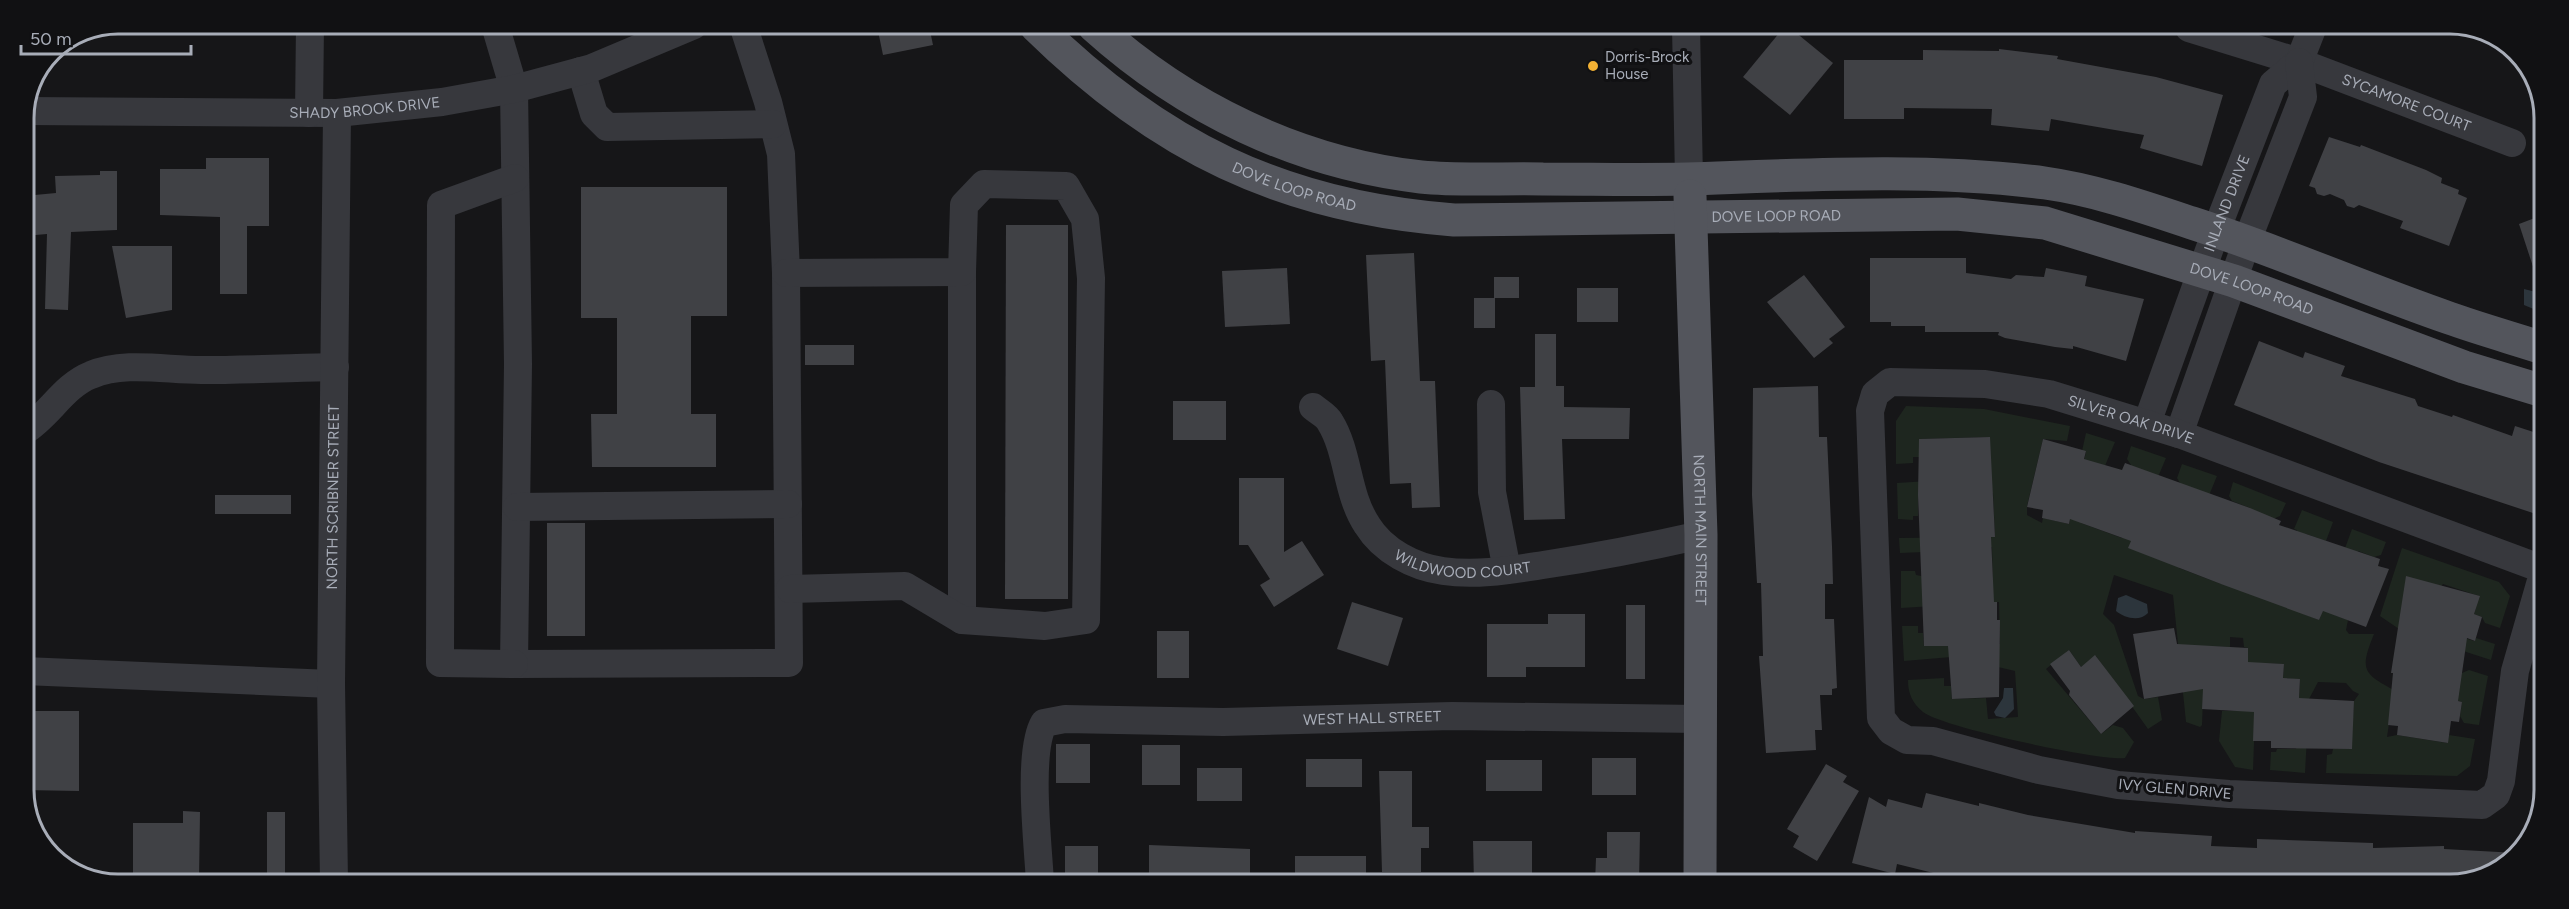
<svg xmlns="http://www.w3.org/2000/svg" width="2569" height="909" font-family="Figtree,sans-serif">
	<rect width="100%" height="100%" fill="#161618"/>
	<g fill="#1e261f">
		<polygon points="2509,49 2525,61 2530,72 2508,57"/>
		<path d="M 1906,406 L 1984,409 L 2070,426 L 2067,441 L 2043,439 L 2027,506 L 2027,515 L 2042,523 L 2043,518 L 2069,524 L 2086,452 L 2082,451 L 2086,433 L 2115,442 L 2081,523 L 2122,538 L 2131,465 L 2127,459 L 2131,446 L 2166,458 L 2158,477 L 2180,483 L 2177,478 L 2182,464 L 2217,476 L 2179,568 L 2221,584 L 2250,508 L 2232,501 L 2229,496 L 2233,482 L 2286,503 L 2280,516 L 2273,519 L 2270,601 L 2297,530 L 2294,529 L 2302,510 L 2333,522 L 2326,541 L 2306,534 L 2279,604 L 2319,620 L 2352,529 L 2386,542 L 2381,555 L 2374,557 L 2358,551 L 2335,615 L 2348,620 L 2346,630 L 2349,634 L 2374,634 C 2360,669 2362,673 2394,690 L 2387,737 L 2397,735 L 2447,743 L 2449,735 L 2475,739 L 2470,766 L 2457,776 L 2326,773 L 2327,755 L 2332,754 L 2333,749 L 2351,749 L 2354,701 L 2359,694 L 2353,691 L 2346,683 L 2318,682 L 2309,699 L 2305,773 L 2270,770 L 2271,752 L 2276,752 L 2277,749 L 2296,749 L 2300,680 L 2283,678 L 2284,664 L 2257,663 L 2253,770 L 2235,767 L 2219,741 L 2222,711 L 2245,711 L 2248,648 L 2244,647 L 2243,638 L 2230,637 L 2230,647 L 2205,646 L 2202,725 L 2200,727 L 2186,722 L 2173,595 L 2114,575 L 2103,614 L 2114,625 L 2138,696 L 2144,699 L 2158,697 L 2162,720 L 2148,729 L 2096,656 L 2081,667 L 2069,650 L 2046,669 L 2101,734 L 2113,725 L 2123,728 L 2134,742 L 2125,758 C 2099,761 1941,727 1923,712 C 1912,703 1908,693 1908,680 L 1944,678 L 1944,686 L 1951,686 L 1952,699 L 1986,698 L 1988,719 L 2018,717 L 2015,671 L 1998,667 L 1999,653 L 1904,661 L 1902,626 L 1918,626 L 1918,633 L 1923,633 L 1924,646 L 2000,644 L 1999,602 L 1901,608 L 1901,571 L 1915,571 L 1916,575 L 1993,590 L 1992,547 L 1925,549 L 1924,552 L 1900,553 L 1899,538 L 1995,537 L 1993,493 L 1918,495 L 1918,516 L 1913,516 L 1913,520 L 1898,519 L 1897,483 L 1928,481 L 1990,439 L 1987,437 L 1919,439 L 1920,457 L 1913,457 L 1913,463 L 1896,464 L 1896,421 Z"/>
		<polygon points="2402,548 2499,582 2510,596 2500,628 2485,623 2482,617 2474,614 2479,596 2443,584 2410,620 2474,641 2476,638 2495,644 2491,660 2460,650 2460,644 2397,635 2399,629 2380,616"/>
		<polygon points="2469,670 2488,676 2479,725 2464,723 2460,716 2462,702 2454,700 2462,673"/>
	</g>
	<g fill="#2c353c">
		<polygon points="2524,289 2544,294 2543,313 2524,305"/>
		<path d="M 2126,595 L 2147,604 L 2148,613 C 2140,622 2124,618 2116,611 L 2118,598 Z"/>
		<polygon points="2004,688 2013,688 2014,709 2005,718 1996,716 1994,712 2003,698"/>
	</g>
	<g fill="#404145">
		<polygon points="877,26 929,26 933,45 883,55"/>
		<polygon points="1784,27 1789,27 1833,63 1790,115 1743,77"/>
		<polygon points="1999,49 2058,56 2057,59 2156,77 2223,95 2202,166 2140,148 2144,135 2051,119 2049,131 1991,125 1992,109 1904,108 1904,119 1844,119 1844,60 1923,60 1923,50 1999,51"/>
		<polygon points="2329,137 2360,147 2361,145 2426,170 2442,178 2441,183 2459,190 2458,194 2467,198 2449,246 2400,228 2403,221 2359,205 2354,208 2347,206 2344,200 2330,194 2324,196 2317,194 2315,188 2309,186"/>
		<polygon points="206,158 269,158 269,226 247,226 247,294 220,294 220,217 160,215 160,169 206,169"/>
		<polygon points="100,171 117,171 117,230 71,232 68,310 45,309 47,234 24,236 24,196 56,193 55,176 100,175"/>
		<polygon points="581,187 727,187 727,316 691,316 691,414 716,414 716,467 592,467 591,414 617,414 617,318 581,318"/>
		<polygon points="2540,216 2544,227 2544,287 2540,288 2519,224"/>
		<polygon points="1006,225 1068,225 1068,599 1005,599"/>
		<polygon points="112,246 172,246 172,310 126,318"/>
		<polygon points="1414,253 1420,381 1435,381 1440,507 1412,508 1411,483 1390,484 1385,360 1371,361 1366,255"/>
		<polygon points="1870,258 1966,258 1966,273 2011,279 2016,275 2044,277 2046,268 2087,276 2085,286 2144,299 2126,361 2073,346 2073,349 2055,347 2005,338 1998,335 1999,332 1925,332 1925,326 1891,326 1891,322 1870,322"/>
		<polygon points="1287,268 1290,324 1225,327 1222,271"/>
		<polygon points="1804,275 1845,327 1829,339 1833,343 1814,358 1767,302"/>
		<rect x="1494" y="277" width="25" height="21"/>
		<rect x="1577" y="288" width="41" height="34"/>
		<rect x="1474" y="298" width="21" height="30"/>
		<polygon points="1535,334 1556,334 1556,386 1564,386 1564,407 1630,408 1629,439 1562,439 1565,519 1524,520 1520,387 1535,387"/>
		<polygon points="2259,341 2303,358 2305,352 2345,366 2341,376 2415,399 2418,406 2452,417 2453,415 2512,436 2515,426 2543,435 2542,516 2379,462 2234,405"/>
		<rect x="805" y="345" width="49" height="20"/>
		<polygon points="1818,386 1819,437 1827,437 1832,546 1833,584 1825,584 1825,619 1834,619 1837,688 1832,689 1832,695 1820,695 1822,730 1815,730 1816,750 1766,753 1759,656 1763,656 1761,583 1757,583 1752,495 1753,388"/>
		<rect x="1173" y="401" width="53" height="39"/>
		<polygon points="1990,437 1995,537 1991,537 1994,602 1997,602 1997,620 2000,620 1999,697 1952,699 1948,646 1924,646 1918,495 1919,439"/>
		<polygon points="2043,439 2086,451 2084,459 2122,470 2125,463 2250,508 2281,521 2279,525 2380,559 2378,566 2389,569 2366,627 2323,611 2319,620 2221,584 2128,548 2131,541 2070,519 2069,524 2042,518 2043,510 2027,507"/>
		<polygon points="1239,478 1284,478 1284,552 1302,541 1324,575 1274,607 1260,585 1270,579 1248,545 1239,545"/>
		<rect x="215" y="495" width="76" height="19"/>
		<rect x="547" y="523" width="38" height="113"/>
		<polygon points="2406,576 2480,596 2474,614 2482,617 2475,641 2467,638 2458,701 2462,702 2459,722 2451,721 2448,743 2397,735 2398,726 2388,725 2393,673 2391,673"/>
		<polygon points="1352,602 1403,618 1388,666 1337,649"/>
		<rect x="1626" y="605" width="19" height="74"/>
		<polygon points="1548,614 1585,614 1585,667 1526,667 1526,677 1487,677 1487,624 1548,624"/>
		<polygon points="2174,628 2177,644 2248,648 2248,662 2284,664 2283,678 2300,679 2299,698 2354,701 2352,749 2271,748 2271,741 2253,741 2254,712 2202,709 2203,689 2144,699 2133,634"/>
		<rect x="1157" y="631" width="32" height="47"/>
		<polygon points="2069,650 2081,667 2095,655 2134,706 2101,734 2069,695 2070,691 2050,664"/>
		<polygon points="24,711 79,711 79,791 24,790"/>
		<rect x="1056" y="744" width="34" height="39"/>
		<rect x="1142" y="745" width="38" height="40"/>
		<rect x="1592" y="758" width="44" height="37"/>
		<rect x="1306" y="759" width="56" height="28"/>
		<rect x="1486" y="760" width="56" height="31"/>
		<polygon points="1826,764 1847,776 1843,782 1859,791 1817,861 1793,847 1799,836 1787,829"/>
		<rect x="1197" y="768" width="45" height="33"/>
		<polygon points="1379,771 1412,771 1412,827 1429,827 1429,848 1421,848 1421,872 1382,872"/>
		<polygon points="1926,793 1979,806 1979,803 2028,815 2135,833 2135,831 2212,836 2211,846 2257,848 2257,839 2373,843 2373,848 2444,846 2444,849 2517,853 2508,866 2451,885 1978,884 1897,864 1895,874 1852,863 1869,797 1886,807 1888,799 1922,808"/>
		<polygon points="183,811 200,812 199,880 133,880 133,823 183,823"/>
		<rect x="267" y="812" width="18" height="68"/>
		<polygon points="1607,832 1640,832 1639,883 1595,883 1596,858 1607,858"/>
		<polygon points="1473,841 1532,841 1532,883 1474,883"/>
		<polygon points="1149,845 1250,849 1250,877 1177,877 1177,882 1149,882"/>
		<rect x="1065" y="846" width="33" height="32"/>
		<rect x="1295" y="856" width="71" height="27"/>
	</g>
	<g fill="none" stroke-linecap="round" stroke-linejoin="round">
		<g stroke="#37383d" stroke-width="28">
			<polyline points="495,25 514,89 518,364 514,664 789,663 786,273 781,154 768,102 743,25"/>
			<polyline points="1686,27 1689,179"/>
			<path id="s1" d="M 2189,28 L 2299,62 L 2512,143"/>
			<polyline points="581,71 594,114 607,127 773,124"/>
			<path id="s2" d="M 25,111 L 337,113 L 442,102 L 514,89 L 592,68 L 694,25"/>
			<polyline points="309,113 310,24"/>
			<polyline points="962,272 962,620"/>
			<polyline points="786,273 962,272 964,205 984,184 1066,186 1085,219 1091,278 1086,620 1045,626 962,620 905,586 790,589"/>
			<polyline points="1491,404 1492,492 1507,570"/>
			<path id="s3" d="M 1313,407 C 1319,412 1327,416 1330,422 C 1349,453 1346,493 1367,525 C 1383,551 1414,567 1443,571 C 1476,576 1510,570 1543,565 C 1597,557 1648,547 1701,535"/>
			<path id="s4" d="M 2147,423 L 2216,231 L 2273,84 L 2299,62 L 2312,29"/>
			<path d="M 24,431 C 49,416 63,386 91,375 C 124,361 165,370 201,370 C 245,370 290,368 335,367"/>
			<polyline points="2179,434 2247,241 2303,97 2299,62"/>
			<polyline points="517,507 788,504"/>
			<path id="s5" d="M 2542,577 L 2515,671 L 2501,781 L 2496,795 L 2482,805 L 2229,794 L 2118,785 L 2039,770 L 1933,741 L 1907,740 L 1891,731 L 1881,718 L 1870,411 L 1875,394 L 1890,382 L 1985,384 L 2049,394 L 2179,434 L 2542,569"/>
			<polyline points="514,664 440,663 441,205 515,178"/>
			<polyline points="24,671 331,684"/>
			<path id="s6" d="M 334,881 L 331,684 L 337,113"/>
			<path id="s7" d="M 1040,882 C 1038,845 1027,752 1044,723 L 1065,719 L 1223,722 L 1452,716 L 1700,719"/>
		</g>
		<g stroke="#53555c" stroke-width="33">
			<path id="s8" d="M 1036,26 C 1158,146 1282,207 1454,220 L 1957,214 L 2045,223 L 2234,281 L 2464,367 L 2543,391"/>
			<path d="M 1094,26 C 1185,108 1298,163 1421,177 C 1461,181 1502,178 1543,179 C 1591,179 1639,180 1687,179 C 1807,175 1925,168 2045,183 C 2095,190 2144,207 2192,223 C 2279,251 2362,288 2449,318 C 2480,329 2512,338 2543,348"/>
			<path id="s9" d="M 1690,196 L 1701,535 L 1700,883"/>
		</g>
	</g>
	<circle fill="#f2b134" stroke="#111113" stroke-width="2" cx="1593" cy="66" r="6"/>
	<g text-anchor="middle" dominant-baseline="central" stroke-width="6" stroke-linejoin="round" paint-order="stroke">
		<g font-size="15" fill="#a8adb8" stroke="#111113" text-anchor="start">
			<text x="1605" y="57">Dorris-Brock<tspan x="1605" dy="17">House</tspan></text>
		</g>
		<g font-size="15" fill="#a8adb8" stroke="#111113">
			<text stroke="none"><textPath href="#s1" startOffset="230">SYCAMORE COURT</textPath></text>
			<text stroke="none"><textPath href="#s2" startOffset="340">SHADY BROOK DRIVE</textPath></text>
			<text stroke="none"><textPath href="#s8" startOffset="308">DOVE LOOP ROAD</textPath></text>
			<text stroke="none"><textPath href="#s4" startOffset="234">INLAND DRIVE</textPath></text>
			<text stroke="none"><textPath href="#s8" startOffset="794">DOVE LOOP ROAD</textPath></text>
			<text stroke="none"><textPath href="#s8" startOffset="1280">DOVE LOOP ROAD</textPath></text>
			<text stroke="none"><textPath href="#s5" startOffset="1446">SILVER OAK DRIVE</textPath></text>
			<text stroke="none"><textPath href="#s6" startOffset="384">NORTH SCRIBNER STREET</textPath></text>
			<text stroke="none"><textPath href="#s9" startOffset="334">NORTH MAIN STREET</textPath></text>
			<text stroke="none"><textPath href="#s3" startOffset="243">WILDWOOD COURT</textPath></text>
			<text stroke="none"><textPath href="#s7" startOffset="489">WEST HALL STREET</textPath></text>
			<text transform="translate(2175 789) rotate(5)">IVY GLEN DRIVE</text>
		</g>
	</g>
	<path d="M0 0H2569V909H0ZM118 34H2450A84 84 0 0 1 2534 118V790A84 84 0 0 1 2450 874H118A84 84 0 0 1 34 790V118A84 84 0 0 1 118 34Z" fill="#111113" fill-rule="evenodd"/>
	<path fill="none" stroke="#a8adb8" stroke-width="3" d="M118 34H2450A84 84 0 0 1 2534 118V790A84 84 0 0 1 2450 874H118A84 84 0 0 1 34 790V118A84 84 0 0 1 118 34Z"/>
	<path d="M21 45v9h170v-9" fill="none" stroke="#a8adb8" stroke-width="3"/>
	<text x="30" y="45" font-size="18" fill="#a8adb8" stroke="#111113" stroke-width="4.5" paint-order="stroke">50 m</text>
</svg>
